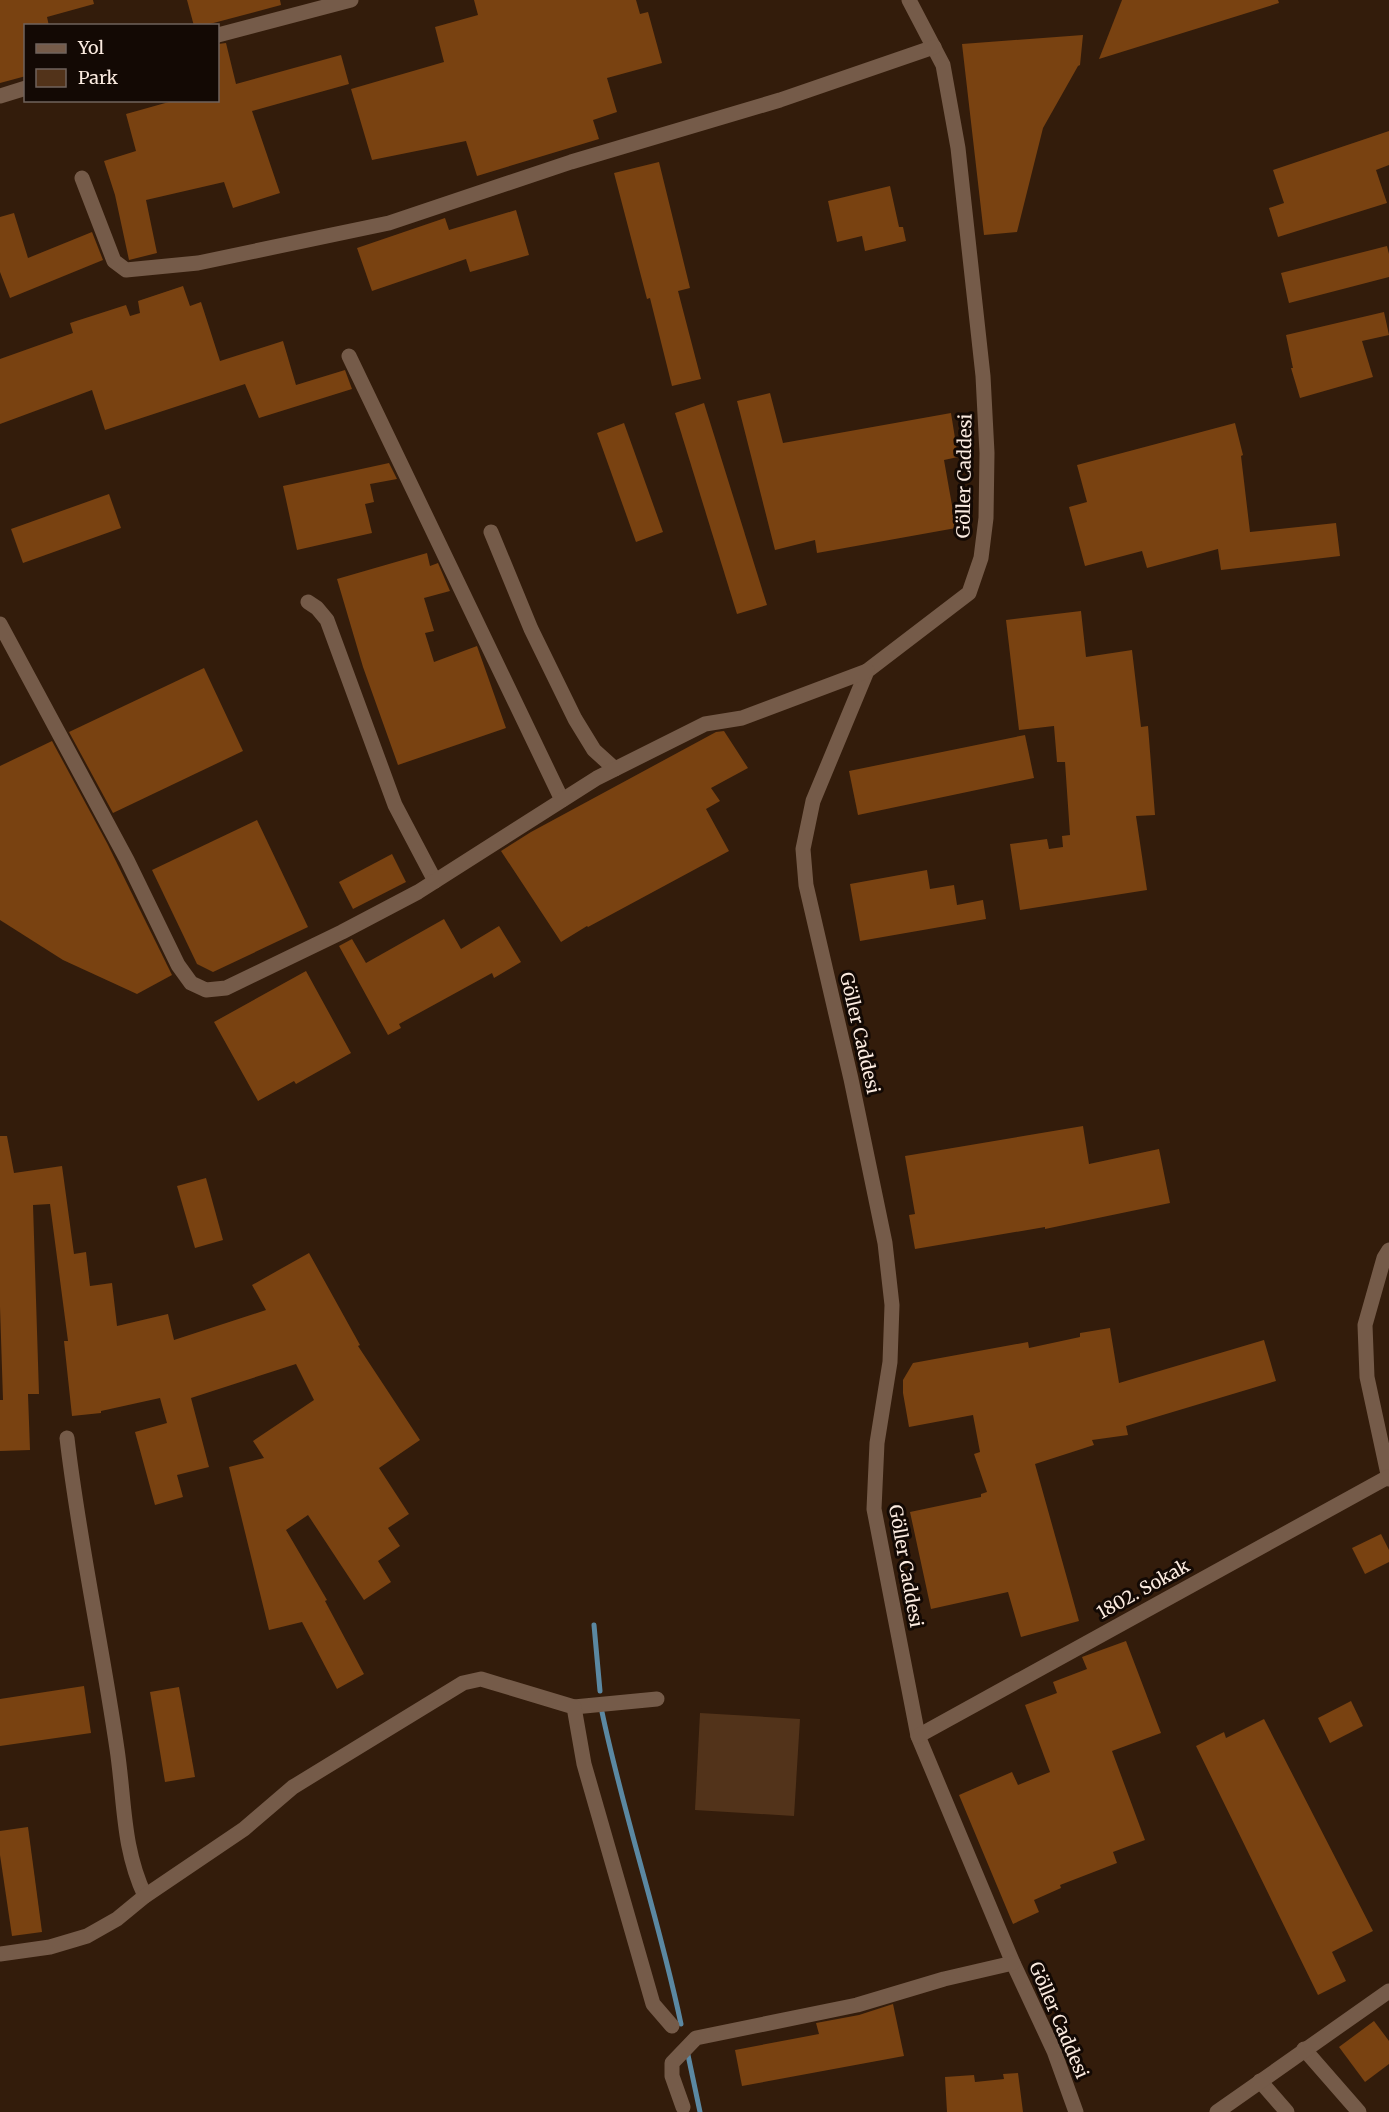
<svg xmlns="http://www.w3.org/2000/svg" width="1389" height="2112" font-family="Merriweather,serif">
	<rect width="100%" height="100%" fill="#331c0b"/>
	<polygon fill="#52331a" points="700,1713 800,1719 794,1816 695,1810"/>
	<g fill="none" stroke-linecap="round" stroke-linejoin="round">
		<g stroke="#5b88a2" stroke-width="5">
			<polyline points="594,1625 600,1691"/>
			<path d="M 602,1712 C 624,1817 659,1919 681,2024"/>
			<polyline points="688,2055 700,2112"/>
		</g>
	</g>
	<g fill="#794211">
		<polygon points="0,0 93,0 94,4 47,17 49,26 26,26 26,76 0,83"/>
		<polygon points="187,0 280,0 281,5 202,26 194,26"/>
		<polygon points="474,0 636,0 640,14 648,12 662,63 607,78 617,112 593,120 599,139 477,176 466,141 372,160 351,89 444,62 435,27 478,15"/>
		<polygon points="1122,0 1278,0 1279,3 1099,59"/>
		<polygon points="1083,35 1080,65 1078,66 1043,128 1017,232 984,235 962,44"/>
		<polygon points="226,43 236,84 341,55 349,84 252,111 280,193 233,208 224,182 146,200 157,253 129,260 115,195 104,161 136,151 126,114 176,100 218,100 218,44"/>
		<polygon points="1389,131 1389,165 1376,170 1387,203 1278,237 1269,208 1284,203 1273,170"/>
		<polygon points="659,162 690,288 678,291 701,379 672,386 650,298 647,299 614,173"/>
		<polygon points="890,186 899,227 903,227 906,241 865,251 862,236 837,242 828,201"/>
		<polygon points="516,210 529,255 470,272 466,259 372,291 357,248 445,218 449,230"/>
		<polygon points="14,213 28,258 92,232 103,260 10,298 0,272 0,217"/>
		<polygon points="1387,246 1389,254 1389,277 1289,303 1281,273"/>
		<polygon points="183,286 190,306 201,302 220,361 283,341 296,385 345,370 352,389 259,418 245,384 105,430 92,390 0,424 0,359 73,333 70,323 126,305 130,316 140,313 138,301"/>
		<polygon points="1384,312 1389,335 1362,341 1373,377 1300,398 1291,368 1293,368 1286,335"/>
		<polygon points="770,393 783,443 951,413 958,457 944,460 956,528 817,553 815,540 775,550 737,401"/>
		<polygon points="704,403 767,605 737,614 675,413"/>
		<polygon points="624,423 663,532 636,542 597,433"/>
		<polygon points="1235,423 1243,455 1241,456 1250,532 1336,523 1340,556 1221,570 1218,549 1147,568 1142,551 1085,566 1069,507 1087,502 1077,465"/>
		<polygon points="389,463 397,479 370,484 374,502 365,504 372,533 297,550 283,486"/>
		<polygon points="109,494 121,528 23,563 11,529"/>
		<polygon points="427,553 430,566 438,563 450,591 424,598 434,631 425,633 434,662 477,646 506,728 398,765 363,667 337,579"/>
		<polygon points="1081,611 1086,657 1132,650 1141,727 1148,726 1155,815 1136,816 1147,890 1020,910 1010,844 1047,839 1049,849 1063,847 1062,836 1070,835 1065,762 1057,762 1054,726 1019,730 1006,620"/>
		<polygon points="204,668 243,751 113,813 69,732"/>
		<polygon points="724,731 748,768 711,788 720,801 706,809 729,851 588,927 587,926 561,942 501,851 531,832 716,732"/>
		<polygon points="1025,735 1034,778 858,815 849,771"/>
		<polygon points="52,741 107,843 172,975 137,994 63,960 0,920 0,766"/>
		<polygon points="257,820 308,927 213,972 197,964 152,870"/>
		<polygon points="392,854 406,882 353,909 339,882"/>
		<polygon points="927,870 930,889 954,885 957,905 983,900 986,919 860,941 850,884"/>
		<polygon points="444,919 461,949 499,926 521,962 494,978 492,973 399,1024 401,1028 388,1035 339,946 352,939 366,963"/>
		<polygon points="306,971 351,1053 296,1084 294,1081 258,1101 214,1022"/>
		<polygon points="1083,1126 1089,1164 1159,1149 1170,1203 1045,1229 1045,1227 915,1249 909,1215 915,1214 905,1156"/>
		<polygon points="0,1136 7,1136 14,1173 62,1166 74,1254 86,1252 90,1286 112,1283 117,1326 168,1314 174,1340 266,1310 252,1285 309,1253 360,1345 358,1346 420,1440 379,1468 409,1514 388,1528 400,1546 378,1561 391,1582 364,1600 308,1515 286,1530 327,1600 325,1601 364,1674 337,1689 302,1622 269,1630 229,1467 264,1458 253,1441 314,1400 296,1364 191,1398 209,1467 177,1475 183,1497 155,1505 135,1432 167,1423 160,1398 101,1411 101,1413 72,1416 64,1341 68,1341 50,1204 33,1205 39,1394 28,1394 30,1450 0,1451 0,1400 3,1400 0,1307"/>
		<polygon points="206,1178 223,1240 195,1248 177,1186"/>
		<polygon points="1110,1328 1119,1383 1264,1340 1276,1381 1126,1426 1128,1435 1092,1440 1094,1445 1035,1464 1079,1621 1021,1637 1008,1592 931,1609 910,1512 981,1497 981,1494 987,1492 974,1454 980,1452 973,1415 909,1427 903,1393 903,1380 913,1363 1028,1342 1029,1348 1080,1337 1080,1333"/>
		<polygon points="1381,1534 1389,1550 1389,1562 1365,1574 1352,1548"/>
		<polygon points="1126,1641 1161,1733 1112,1751 1145,1840 1113,1852 1117,1863 1060,1885 1061,1888 1034,1900 1039,1912 1013,1924 959,1795 1012,1772 1018,1785 1050,1772 1025,1705 1057,1693 1053,1682 1087,1669 1082,1657"/>
		<polygon points="84,1686 91,1733 0,1746 0,1699"/>
		<polygon points="179,1687 195,1777 165,1782 150,1692"/>
		<polygon points="1351,1701 1363,1726 1330,1743 1318,1718"/>
		<polygon points="1264,1719 1373,1931 1332,1952 1346,1981 1318,1995 1196,1746 1224,1732 1226,1738"/>
		<polygon points="28,1827 42,1932 12,1936 0,1855 0,1831"/>
		<polygon points="893,2004 904,2056 742,2086 735,2050 819,2034 816,2023 859,2015"/>
		<polygon points="1374,2021 1389,2041 1389,2064 1365,2082 1339,2047"/>
		<polygon points="1018,2073 1023,2112 947,2112 945,2077 974,2075 975,2082 1004,2079 1003,2074"/>
	</g>
	<g fill="none" stroke-linecap="round" stroke-linejoin="round">
		<g stroke="#755b49" stroke-width="15">
			<polyline points="909,0 943,65 958,148 983,376 987,453 986,518 981,558 969,593 867,671 813,801 803,849 806,885 851,1079 885,1243 892,1305 890,1362 877,1443 874,1509 918,1736 1013,1963 1054,2051 1076,2112"/>
			<polyline points="218,35 351,0"/>
			<polyline points="0,96 26,88"/>
			<polyline points="82,178 114,261 126,270 198,263 389,223 571,162 780,100 934,47"/>
			<polyline points="349,356 562,800"/>
			<polyline points="491,532 531,629 575,719 594,750 615,769"/>
			<polyline points="308,602 317,608 327,620 395,805 435,881"/>
			<polyline points="0,624 127,860 178,965 191,983 206,990 226,988 342,932 418,892 597,778 705,724 742,718 867,671"/>
			<polyline points="1389,1250 1384,1258 1365,1325 1367,1377 1389,1479"/>
			<path d="M 67,1438 C 79,1542 102,1645 117,1749 C 125,1802 122,1847 145,1896"/>
			<polyline points="574,1707 657,1699"/>
			<polyline points="918,1736 1388,1477"/>
			<polyline points="0,1954 50,1947 87,1936 117,1919 145,1896 244,1829 293,1787 463,1683 481,1679 574,1707 584,1764 653,2004 672,2026"/>
			<polyline points="1304,2049 1359,2112"/>
			<polyline points="1260,2081 1287,2112"/>
			<polyline points="683,2107 672,2076 672,2063 696,2038 857,2005 944,1979 1013,1963"/>
			<polyline points="1217,2112 1389,1991"/>
		</g>
	</g>
	<g text-anchor="middle" dominant-baseline="central" stroke-width="6" stroke-linejoin="round" paint-order="stroke">
		<g font-size="18" fill="#fbebe0" stroke="#130904">
			<text transform="translate(964 476) rotate(-89)">Göller Caddesi</text>
			<text transform="translate(860 1033) rotate(77)">Göller Caddesi</text>
			<text transform="translate(906 1566) rotate(80)">Göller Caddesi</text>
			<text transform="translate(1143 1589) rotate(-29)">1802. Sokak</text>
			<text transform="translate(1059 2020) rotate(67)">Göller Caddesi</text>
		</g>
	</g>
	<rect x="24" y="24" width="195" height="78" fill="#130904" stroke="#70635c" stroke-width="1.5"/>
	<rect x="36" y="44" width="30" height="9" fill="#755b49" stroke="#70635c" stroke-width="1.5"/>
	<text x="78" y="54" font-size="18" fill="#fbebe0">Yol</text>
	<rect x="36" y="69" width="30" height="18" fill="#52331a" stroke="#70635c" stroke-width="1.5"/>
	<text x="78" y="84" font-size="18" fill="#fbebe0">Park</text>
</svg>
